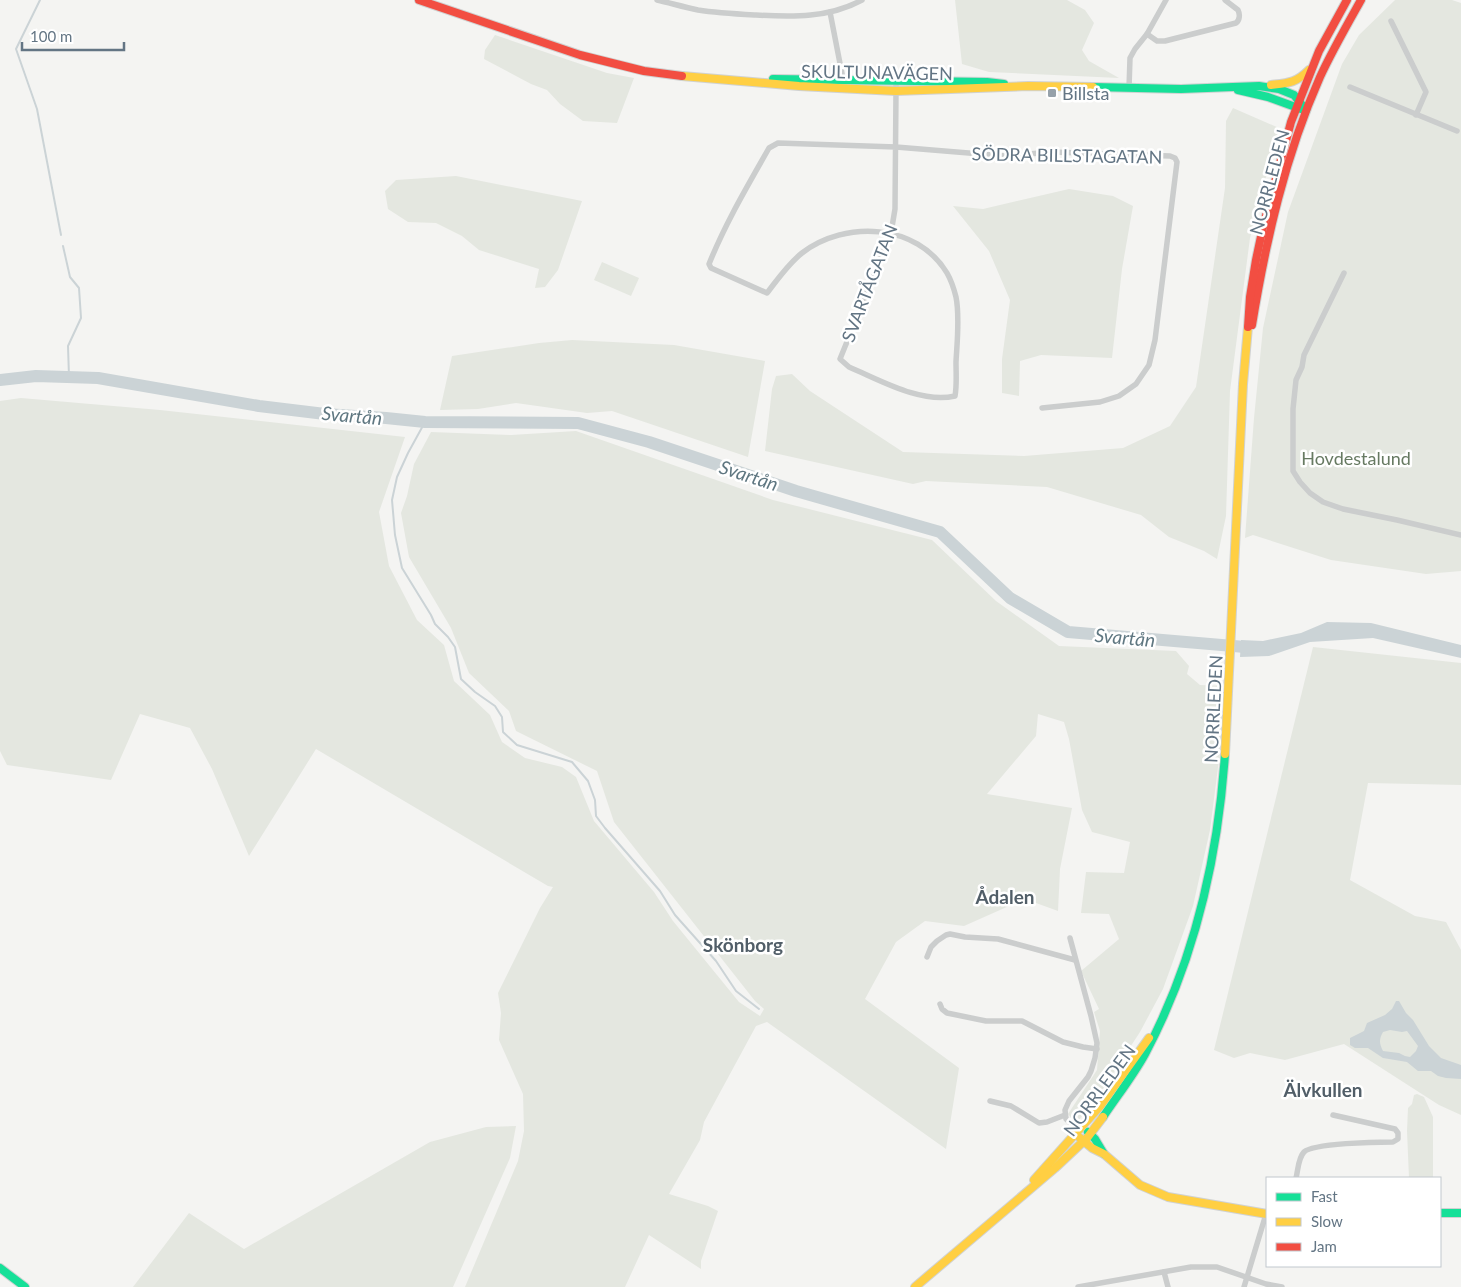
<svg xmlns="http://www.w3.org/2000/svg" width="1461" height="1287" font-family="Lato,sans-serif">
	<rect width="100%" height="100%" fill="#f4f4f2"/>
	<g fill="#e4e7e0">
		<polygon points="955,0 1067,0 1085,10 1094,23 1082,50 1089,61 1119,78 989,72 962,64"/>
		<polygon points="1395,0 1452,0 1461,3 1461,571 1426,574 1331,560 1253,535 1245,538 1254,418 1263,328 1288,212 1342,64 1359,35"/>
		<polygon points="495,35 607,73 634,78 617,123 583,121 560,104 547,90 531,84 484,59 485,50"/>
		<polygon points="1233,108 1279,128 1250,238 1230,391 1226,516 1217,559 1204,551 1169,537 1141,515 1047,487 926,481 913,484 765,451 772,389 776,376 792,374 810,391 903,452 1024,456 1123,448 1170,426 1196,387 1225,188 1226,121"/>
		<polygon points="456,176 582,201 558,270 545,287 535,288 539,269 479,250 462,236 436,223 408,222 388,209 385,191 396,180"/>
		<polygon points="1069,189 1113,196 1133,206 1122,269 1112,358 1041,355 1020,361 1019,396 1002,393 1002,359 1010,300 989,251 953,206 983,209"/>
		<polygon points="602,262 639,278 631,296 594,280"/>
		<polygon points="572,340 674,345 765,361 748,457 612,411 587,413 516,403 478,409 440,410 452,356 539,343"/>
		<polygon points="21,398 160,410 405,437 379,512 389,566 417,620 444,645 454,681 490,715 502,742 525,758 562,767 576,777 594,821 654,892 673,921 739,1002 760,1016 764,1009 755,1001 614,822 597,771 516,731 509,711 469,673 451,628 409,557 401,513 407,496 414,464 431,432 511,435 576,431 773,500 932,540 996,601 1059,646 1176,651 1189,666 1187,674 1200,685 1224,686 1221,744 1210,830 1193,906 1163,989 1140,1032 1104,1087 1076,1124 1068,1114 1097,1070 1100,1031 1094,1012 1099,1009 1081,971 1119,939 1109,914 1081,913 1086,872 1124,873 1130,842 1092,832 1082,810 1069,739 1064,722 1038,714 1036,736 987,794 1072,808 1060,869 1058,911 1025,899 964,926 925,921 896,942 865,999 959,1068 946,1149 767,1022 756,1026 704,1122 700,1140 669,1194 708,1206 718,1211 701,1261 701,1269 649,1235 625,1287 465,1287 518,1161 524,1131 523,1094 499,1040 501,1013 498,993 540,908 553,887 548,886 316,749 249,856 212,769 190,728 140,714 111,780 7,765 0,751 0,401"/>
		<polygon points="1313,647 1461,663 1461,785 1368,783 1350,880 1415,916 1446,922 1461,950 1461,1115 1439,1105 1344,1044 1285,1060 1250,1053 1234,1058 1214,1050"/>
		<polygon points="1417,1094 1424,1097 1433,1117 1433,1178 1409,1178 1407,1131 1408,1108 1412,1104 1414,1095"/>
		<polygon points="516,1126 510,1158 453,1287 133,1287 189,1213 244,1249 430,1142 486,1127"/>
	</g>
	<g fill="#cbd3d6" fill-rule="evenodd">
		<polygon points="1327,622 1371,623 1461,645 1461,658 1373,638 1310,642 1269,656 1240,657 1241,640 1263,641 1301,633"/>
		<path d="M 1396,1001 L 1399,1001 L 1406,1013 L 1413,1020 L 1429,1046 L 1441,1058 L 1461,1065 L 1461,1079 L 1446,1078 L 1438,1076 L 1431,1071 L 1418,1071 L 1407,1062 L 1383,1058 L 1368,1048 L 1355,1048 L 1350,1045 L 1350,1038 L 1364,1031 L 1367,1023 L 1385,1015 L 1392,1009 ZM 1390,1030 L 1402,1032 L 1407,1031 L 1418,1046 L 1416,1051 L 1410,1057 L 1405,1056 L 1399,1053 L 1383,1051 C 1379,1043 1379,1039 1383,1032 Z"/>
	</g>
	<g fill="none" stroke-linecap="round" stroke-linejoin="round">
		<g stroke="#cbd3d6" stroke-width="2">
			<polyline points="40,0 16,49 37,109 61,235"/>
			<polyline points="63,246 70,277 79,288 81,318 68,346 69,377"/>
			<polyline points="425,422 408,453 397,477 392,500 395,535 402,568 431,615 435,624 448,637 455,647 461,679 475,692 495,706 502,717 503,732 517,745 572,762 588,781 595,800 596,816 605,828 660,891 675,915 716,961 736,991 759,1009"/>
		</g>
		<polyline stroke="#cbd3d6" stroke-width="12" points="0,380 36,376 98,378 259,406 325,414 386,418 425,422 578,423 649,442 796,491 940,532 1010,598 1068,632 1257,648"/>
		<g stroke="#d0d2d2" stroke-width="10">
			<g id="fast">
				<polyline points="773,79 987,82 1004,84"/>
				<polyline points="1093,87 1181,89 1259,86 1279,89 1294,95 1306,110"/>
				<polyline points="1238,90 1268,97 1301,109"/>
				<path d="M 1103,1117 C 1117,1096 1133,1076 1145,1054 C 1194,962 1218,857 1225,754"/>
				<polyline points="1088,1132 1095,1139 1104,1154"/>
				<polyline points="1440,1213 1461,1213"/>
				<polyline points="0,1268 25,1287"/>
			</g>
		</g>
		<g stroke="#d0d2d2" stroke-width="10">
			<g id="slow">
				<polyline points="682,76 799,86 896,91 1028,86 1093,87"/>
				<path d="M 1271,85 C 1288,83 1296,83 1309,70"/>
				<polyline points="1225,754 1243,384 1248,327"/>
				<polyline points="1080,1138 1092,1148 1104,1154 1140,1185 1168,1197 1267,1214"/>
				<polyline points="1034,1180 1101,1105 1149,1038"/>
				<polyline points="915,1287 1055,1168 1087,1138 1103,1117"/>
			</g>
		</g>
		<g stroke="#d0d2d2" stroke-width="10">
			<g id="jam">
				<polyline points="419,0 580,55 644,71 682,76"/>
				<path d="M 1252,325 C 1266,240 1285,156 1320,77 C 1332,51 1347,25 1361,0"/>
				<polyline points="1248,327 1250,297 1256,260 1263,227 1291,122 1319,51 1347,0"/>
			</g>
		</g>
		<g stroke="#cbcdcd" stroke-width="5.5">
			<path d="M 657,0 C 670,3 684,7 698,10 C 717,13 737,14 756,15 C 793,17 829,18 862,0"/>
			<polyline points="830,12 844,84"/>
			<polyline points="1391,21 1426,92 1416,115"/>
			<path d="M 1147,34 L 1157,41 L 1165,41 L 1236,23 C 1240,20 1240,14 1238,10 L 1225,0"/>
			<path d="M 896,82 L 896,91 L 895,209 L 891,233 L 840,359 L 849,367 C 880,380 921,404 955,396 C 957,385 956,373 956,362 C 957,342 960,317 956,297 C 954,289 951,280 947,273 C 917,223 845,220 802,253 C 788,264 778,279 767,293 L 711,268 L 709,264 C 726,222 747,187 769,148 L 778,143 L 896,147 L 1005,156 L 1052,152 L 1170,156 L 1175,158 L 1177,162 L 1155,340 L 1149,365 L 1136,384 L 1119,396 L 1100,402 L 1042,408"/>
			<polyline points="1350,87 1457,131"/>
			<polyline points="1129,88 1130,58 1135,49 1147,34 1166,0"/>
			<polyline points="1344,273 1304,355 1302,367 1296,380 1293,409 1293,471 1300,482 1310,493 1323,502 1343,509 1397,520 1461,535"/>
			<polyline points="1070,938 1091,1016 1097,1043 1095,1058 1091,1071 1088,1077 1069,1101 1065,1110 1066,1119 1079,1131"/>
			<polyline points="927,957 931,947 937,941 946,935 950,934 965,937 998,939 1075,960"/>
			<polyline points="940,1004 942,1009 947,1013 986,1021 1022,1021 1063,1042 1083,1047 1097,1049"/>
			<polyline points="990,1101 1011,1106 1039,1123 1047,1122 1065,1115"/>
			<path d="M 1296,1178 C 1298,1171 1298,1158 1304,1152 C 1313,1143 1377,1142 1393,1142 L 1398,1139 L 1398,1133 L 1395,1129 L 1333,1115"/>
			<polyline points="1164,1272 1168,1287"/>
			<polyline points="1078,1287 1191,1267 1217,1267 1266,1284 1282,1287"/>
			<polyline points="1244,1287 1266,1214"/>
		</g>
		<use href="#fast" stroke="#16e098" stroke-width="8"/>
		<use href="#slow" stroke="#ffcf43" stroke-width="8"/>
		<use href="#jam" stroke="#f24e42" stroke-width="8"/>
	</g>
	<rect fill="#96a1aa" stroke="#fff" stroke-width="2" x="1047" y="88" width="10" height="10" rx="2.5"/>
	<g text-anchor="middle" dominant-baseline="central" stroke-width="5" stroke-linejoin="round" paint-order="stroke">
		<g font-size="18" fill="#637584" stroke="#fff">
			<text transform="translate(877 72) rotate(1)">SKULTUNAVÄGEN</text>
			<text transform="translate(1067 155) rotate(1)">SÖDRA BILLSTAGATAN</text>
			<text transform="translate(1269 182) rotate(-75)">NORRLEDEN</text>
			<text transform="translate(869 283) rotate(-69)">SVARTÅGATAN</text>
			<text transform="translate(1213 709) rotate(-87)">NORRLEDEN</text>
			<text transform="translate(1099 1090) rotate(-54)">NORRLEDEN</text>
		</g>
		<g font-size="18" fill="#637584" stroke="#fff" text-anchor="start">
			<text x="1062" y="93">Billsta</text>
		</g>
		<g font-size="18" fill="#677a62" stroke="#fff">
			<text x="1356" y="458">Hovdestalund</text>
		</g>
		<g font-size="19" font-style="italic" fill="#5f7781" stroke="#fff">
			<text transform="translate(352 415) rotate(5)">Svartån</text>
			<text transform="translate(749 475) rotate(18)">Svartån</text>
			<text transform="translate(1125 637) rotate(5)">Svartån</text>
		</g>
		<g font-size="19" font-weight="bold" fill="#515e68" stroke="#fff">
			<text x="1005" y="896">Ådalen</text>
			<text x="743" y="944">Skönborg</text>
			<text x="1323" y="1089">Älvkullen</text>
		</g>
	</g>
	<rect x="1266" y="1177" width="175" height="90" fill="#ffffff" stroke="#c1c8ce"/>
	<rect x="1276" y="1193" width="25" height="8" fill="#16e098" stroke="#c1c8ce"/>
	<text x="1311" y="1202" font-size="15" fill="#637584">Fast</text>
	<rect x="1276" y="1218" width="25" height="8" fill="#ffcf43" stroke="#c1c8ce"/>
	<text x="1311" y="1227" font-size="15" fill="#637584">Slow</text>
	<rect x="1276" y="1243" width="25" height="8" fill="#f24e42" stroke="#c1c8ce"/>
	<text x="1311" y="1252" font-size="15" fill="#637584">Jam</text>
	<path d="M22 42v8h102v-8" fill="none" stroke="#637584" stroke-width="2.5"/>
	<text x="30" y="42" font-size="15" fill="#637584" stroke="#ffffff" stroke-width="4" paint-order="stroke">100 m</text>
</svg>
